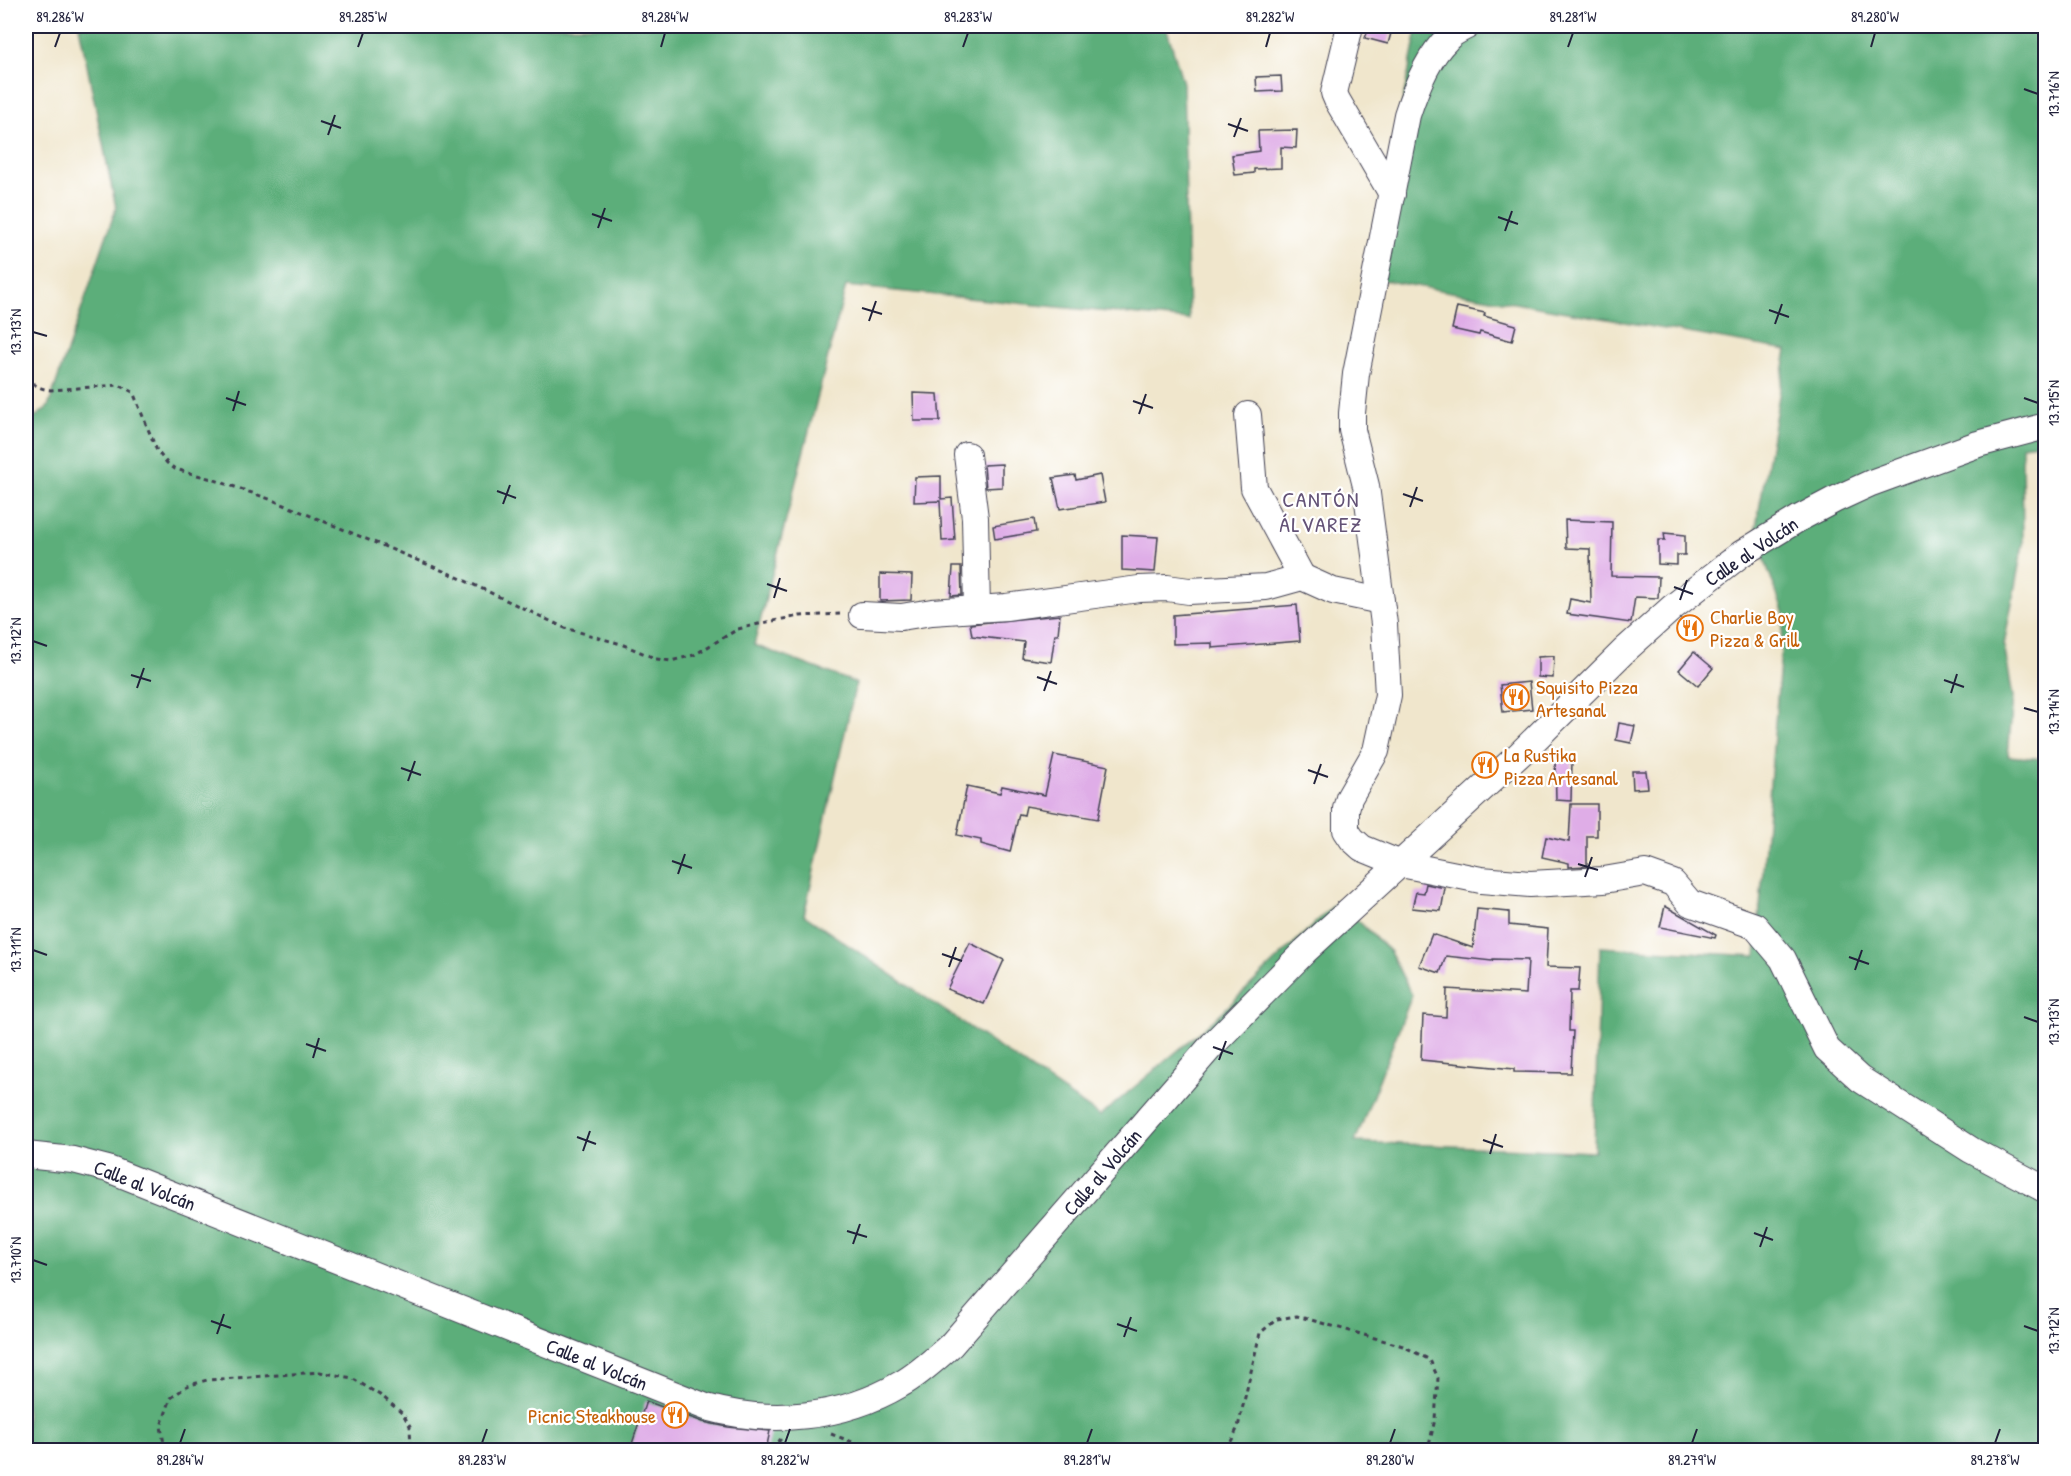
<svg xmlns="http://www.w3.org/2000/svg" width="2071" height="1476" font-family="'Patrick Hand',sans-serif">
	<rect width="100%" height="100%" fill="#fff"/>
	<filter id="ink" filterUnits="userSpaceOnUse"><feTurbulence type="fractalNoise" baseFrequency=".0167" numOctaves="2"/><feDisplacementMap in="SourceGraphic" scale="12" xChannelSelector="R" yChannelSelector="G"/><feConvolveMatrix kernelMatrix="1 2 1 2 8 2 1 2 1" color-interpolation-filters="sRGB"/></filter>
	<filter id="wash" filterUnits="userSpaceOnUse"><feTurbulence type="fractalNoise" baseFrequency=".008" numOctaves="4" result="noise"/><feDisplacementMap in="SourceGraphic" scale="24" xChannelSelector="R" yChannelSelector="G"/><feGaussianBlur stdDeviation="1.35" result="paint"/><feColorMatrix in="noise" values="0 0 0 0 0 0 0 0 0 0 0 0 0 0 0 0 0 1.4 0 .05"/><feComposite in="paint" operator="in"/></filter>
	<g filter="url(#wash)">
		<rect width="100%" height="100%" fill="#f0e6cc"/>
		<polygon fill="#5cae7a" stroke="#3f685a" stroke-width="1.5" points="79,26 1166,26 1183,83 1189,320 846,286 754,645 856,683 804,915 1100,1116 1214,1020 1338,901 1390,952 1412,995 1355,1142 1594,1152 1600,947 1756,956 1784,614 1755,533 1787,350 1375,279 1392,153 1418,26 2045,26 2045,442 2022,445 2023,544 2004,645 2013,697 2008,756 2044,759 2045,755 2045,1450 26,1450 26,424 48,407 116,208"/>
		<g id="blocks">
			<g fill="#dfade7">
				<polygon points="1370,26 1393,26 1388,44 1365,38"/>
				<polygon points="1281,76 1282,91 1257,92 1256,77"/>
				<polygon points="1297,130 1296,148 1281,147 1281,168 1254,169 1254,173 1235,175 1232,155 1259,151 1258,131"/>
				<polygon points="1457,307 1485,313 1484,316 1516,325 1512,341 1480,332 1479,335 1452,329"/>
				<polygon points="913,393 938,394 940,421 914,421"/>
				<polygon points="1002,464 1002,487 986,488 984,465"/>
				<polygon points="1075,475 1076,480 1100,475 1105,502 1060,509 1053,478"/>
				<polygon points="941,476 941,499 952,498 955,540 942,541 940,501 914,502 915,477"/>
				<polygon points="1034,519 1036,532 995,539 993,526"/>
				<polygon points="1565,520 1612,522 1611,576 1659,577 1658,598 1635,597 1631,623 1567,614 1570,599 1591,603 1590,549 1566,548"/>
				<polygon points="1664,533 1685,535 1685,555 1677,555 1677,565 1658,564 1658,540 1665,540"/>
				<polygon points="1122,535 1158,537 1155,572 1122,570"/>
				<polygon points="953,567 961,567 962,595 951,596"/>
				<polygon points="880,574 912,575 911,600 880,601"/>
				<polygon points="1297,605 1300,641 1212,648 1212,643 1173,644 1173,615"/>
				<polygon points="1060,615 1058,634 1055,634 1051,662 1022,658 1024,642 972,636 970,624"/>
				<polygon points="1694,652 1713,668 1698,686 1679,670"/>
				<polygon points="1554,656 1553,678 1538,677 1538,657"/>
				<polygon points="1529,682 1532,709 1503,712 1500,685"/>
				<polygon points="1619,723 1635,726 1631,743 1616,740"/>
				<polygon points="1054,755 1108,766 1098,819 1026,806 1024,815 1019,814 1010,852 981,844 981,840 957,835 967,786 1000,793 1002,786 1045,795"/>
				<polygon points="1555,759 1572,759 1571,801 1556,800"/>
				<polygon points="1632,771 1646,771 1648,788 1633,789"/>
				<polygon points="1571,804 1597,804 1597,836 1587,836 1587,866 1569,867 1569,863 1542,857 1546,837 1569,842"/>
				<polygon points="1426,884 1445,888 1441,911 1412,908 1416,892 1424,893"/>
				<polygon points="1665,906 1716,935 1715,938 1660,927"/>
				<polygon points="1477,909 1509,912 1509,925 1548,929 1546,967 1580,968 1578,991 1570,991 1569,1031 1573,1031 1571,1073 1514,1072 1514,1069 1421,1060 1423,1015 1446,1017 1447,989 1526,994 1528,960 1493,959 1492,961 1446,956 1440,973 1419,966 1432,934 1473,948"/>
				<polygon points="970,943 1004,960 984,1004 947,989"/>
				<polygon points="646,1401 703,1422 728,1427 770,1431 766,1450 630,1450"/>
			</g>
		</g>
	</g>
	<g filter="url(#ink)">
		<use href="#blocks" fill-opacity="0" stroke="#413f51" stroke-width="1.5"/>
		<g fill="none" stroke-linecap="round" stroke-linejoin="round">
			<g stroke="#413f51" stroke-width="28">
				<g id="minor">
					<polyline points="1350,26 1334,93 1337,100 1392,194"/>
					<path d="M 1467,26 C 1461,29 1452,33 1447,39 C 1427,58 1415,90 1407,115 L 1356,374 L 1352,413 L 1352,430 L 1366,486 L 1384,624 L 1388,695 L 1376,751 L 1349,798 L 1346,809 L 1346,830 L 1352,839 L 1362,848 L 1401,864 L 1481,880 L 1530,884 L 1604,880 L 1645,873 L 1673,883 L 1690,903 L 1755,926 L 1783,959 L 1827,1049 L 1860,1079 L 1971,1150 L 2046,1190"/>
					<polyline points="1248,415 1254,488 1302,577"/>
					<polyline points="967,455 975,518 977,609"/>
					<polyline points="862,615 901,617 932,612 1006,607 1139,589 1167,588 1189,591 1266,587 1302,577 1333,591 1381,601"/>
					<path d="M 26,1155 L 73,1160 L 108,1169 L 706,1407 C 770,1425 842,1419 901,1384 C 919,1374 935,1359 951,1345 L 1213,1044 L 1305,951 L 1521,753 L 1624,651 L 1673,607 L 1741,554 L 1798,519 L 1834,500 L 1871,483 L 1978,444 L 2046,426"/>
				</g>
			</g>
			<g stroke="#413f51" stroke-width="3" stroke-dasharray="4.5 4.5" stroke-linecap="butt">
				<path d="M 26,377 C 34,385 39,389 51,390 L 119,385 L 133,392 L 157,451 L 167,463 L 175,469 L 212,479 L 275,501 L 453,575 L 565,628 L 621,644 L 657,659 L 671,661 L 694,655 L 738,629 L 767,622 L 800,616 L 842,614"/>
				<polyline points="831,1434 871,1449 893,1446 928,1450"/>
				<polyline points="165,1450 161,1426 171,1398 187,1386 207,1380 320,1372 352,1378 383,1397 403,1414 410,1426 411,1450"/>
				<polyline points="773,1450 782,1437"/>
				<polyline points="1076,1450 1108,1444 1122,1450"/>
				<polyline points="1227,1450 1238,1427 1260,1333 1277,1319 1297,1316 1403,1346 1430,1360 1438,1378 1435,1419 1428,1450"/>
			</g>
			<use href="#minor" stroke="#fff" stroke-width="26"/>
		</g>
	</g>
	<path fill="none" stroke="#22223b" stroke-width="2" d="M 55,47 L 60,33M 358,47 L 363,33M 661,47 L 665,33M 963,47 L 968,33M 1266,47 L 1270,33M 1568,47 L 1573,33M 1871,47 L 1875,33M 2024,89 L 2038,94M 321,121 L 341,128M 1228,124 L 1248,131M 328,135 L 335,115M 1234,137 L 1241,118M 592,214 L 612,221M 1498,217 L 1518,224M 598,228 L 605,208M 1505,231 L 1512,211M 862,308 L 882,314M 1769,310 L 1789,317M 869,321 L 876,301M 1775,324 L 1782,304M 33,332 L 47,336M 226,398 L 246,405M 2024,398 L 2038,403M 1133,401 L 1153,408M 233,411 L 239,391M 1139,414 L 1146,394M 497,491 L 516,498M 1403,494 L 1423,501M 503,504 L 510,485M 1410,507 L 1417,487M 767,584 L 787,591M 1674,587 L 1693,594M 774,598 L 780,578M 1680,600 L 1687,580M 33,641 L 47,646M 131,675 L 151,681M 1037,677 L 1057,684M 1944,680 L 1964,687M 137,688 L 144,668M 1044,691 L 1051,671M 1951,693 L 1957,674M 2024,708 L 2038,712M 401,768 L 421,775M 1308,770 L 1328,777M 408,781 L 415,761M 1314,784 L 1321,764M 672,861 L 692,868M 1578,864 L 1598,870M 678,874 L 685,854M 1585,877 L 1592,857M 33,950 L 47,955M 942,954 L 962,961M 1849,957 L 1869,964M 949,967 L 956,947M 1855,970 L 1862,950M 2024,1017 L 2038,1022M 306,1044 L 326,1051M 1213,1047 L 1233,1054M 313,1058 L 319,1038M 1219,1060 L 1226,1041M 577,1137 L 596,1144M 1483,1140 L 1503,1147M 583,1151 L 590,1131M 1490,1154 L 1496,1134M 847,1231 L 867,1237M 1754,1233 L 1773,1240M 853,1244 L 860,1224M 1760,1247 L 1767,1227M 33,1260 L 47,1265M 211,1321 L 231,1328M 1117,1324 L 1137,1331M 2024,1326 L 2038,1331M 217,1334 L 224,1314M 1124,1337 L 1131,1317M 180,1443 L 185,1429M 482,1443 L 487,1429M 785,1443 L 790,1429M 1087,1443 L 1092,1429M 1390,1443 L 1395,1429M 1692,1443 L 1697,1429M 1995,1443 L 2000,1429"/>
	<defs>
		<g id="restaurant-ring" transform="scale(1.35)"><circle r="9.5" fill="#fff" stroke="#e8710a" stroke-width="1.5"/><path d="M-5-6h1v4h1v-4h1v4h1v-4h1v5L-1.5 .5V6h-2V.5L-5-1ZM5-6V6H3V1.5H1.5Q1.5-4 5-6Z" fill="#e8710a"/></g>
	</defs>
	<g fill-rule="evenodd">
		<use href="#restaurant-ring" x="1690" y="628"/>
		<use href="#restaurant-ring" x="1516" y="697"/>
		<use href="#restaurant-ring" x="1485" y="765"/>
		<use href="#restaurant-ring" x="675" y="1415"/>
	</g>
	<g text-anchor="middle" dominant-baseline="central" stroke-width="4.5" stroke-linejoin="round" paint-order="stroke">
		<g font-size="20" fill="#22223b" stroke="#fff">
			<text transform="translate(1751 551) rotate(-34)">Calle al Volcán</text>
			<text transform="translate(1102 1172) rotate(-49)">Calle al Volcán</text>
			<text transform="translate(145 1185) rotate(21)">Calle al Volcán</text>
			<text transform="translate(597 1364) rotate(22)">Calle al Volcán</text>
		</g>
		<g font-size="20" fill="#c56008" stroke="#fff" text-anchor="start">
			<text x="1710" y="616">Charlie Boy<tspan x="1710" dy="23">Pizza &amp; Grill</tspan></text>
			<text x="1536" y="686">Squisito Pizza<tspan x="1536" dy="23">Artesanal</tspan></text>
			<text x="1504" y="754">La Rustika<tspan x="1504" dy="23">Pizza Artesanal</tspan></text>
			<text x="656" y="1415" text-anchor="end">Picnic Steakhouse</text>
		</g>
		<g font-size="22" letter-spacing="1.5" fill="#645377" stroke="#fff">
			<text x="1321" y="499">CANTÓN<tspan x="1321" dy="25">ÁLVAREZ</tspan></text>
		</g>
	</g>
	<rect width="2071" height="1476" fill="none" stroke="#fff" stroke-width="66"/>
	<rect x="33" y="33" width="2005" height="1410" fill="none" stroke="#22223b" stroke-width="2"/>
	<g font-size="15" text-anchor="middle" fill="#22223b">
		<text x="60" y="22">89.286°W</text>
		<text x="363" y="22">89.285°W</text>
		<text x="665" y="22">89.284°W</text>
		<text x="968" y="22">89.283°W</text>
		<text x="1270" y="22">89.282°W</text>
		<text x="1573" y="22">89.281°W</text>
		<text x="1875" y="22">89.280°W</text>
		<text transform="translate(2054 94) rotate(-90)" y="5">13.716°N</text>
		<text transform="translate(16 332) rotate(-90)" y="5">13.713°N</text>
		<text transform="translate(2054 403) rotate(-90)" y="5">13.715°N</text>
		<text transform="translate(16 641) rotate(-90)" y="5">13.712°N</text>
		<text transform="translate(2054 712) rotate(-90)" y="5">13.714°N</text>
		<text transform="translate(16 950) rotate(-90)" y="5">13.711°N</text>
		<text transform="translate(2054 1022) rotate(-90)" y="5">13.713°N</text>
		<text transform="translate(16 1260) rotate(-90)" y="5">13.710°N</text>
		<text transform="translate(2054 1331) rotate(-90)" y="5">13.712°N</text>
		<text x="180" y="1465">89.284°W</text>
		<text x="482" y="1465">89.283°W</text>
		<text x="785" y="1465">89.282°W</text>
		<text x="1087" y="1465">89.281°W</text>
		<text x="1390" y="1465">89.280°W</text>
		<text x="1692" y="1465">89.279°W</text>
		<text x="1995" y="1465">89.278°W</text>
	</g>
</svg>
